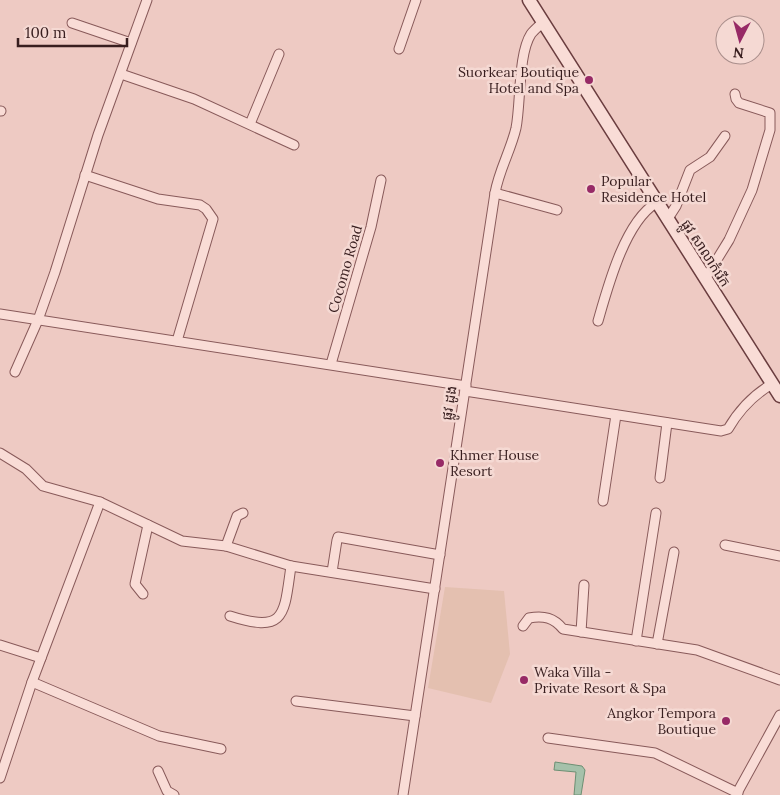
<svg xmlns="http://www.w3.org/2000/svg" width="780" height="795" font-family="Lora,'Noto Sans Khmer',serif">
	<rect width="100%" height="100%" fill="#eecac3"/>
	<polygon fill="#e4c0b0" points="445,587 504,591 510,654 491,703 428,688"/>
	<polygon fill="#a5c1aa" stroke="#6c8f73" points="555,762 582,766 585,770 581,795 574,795 576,772 554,770"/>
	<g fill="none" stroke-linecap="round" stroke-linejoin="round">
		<g stroke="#885a5a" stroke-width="11">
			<g id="street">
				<polyline points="72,23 131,43"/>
				<polyline points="399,49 416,0"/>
				<polyline points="121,74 194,99 294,145"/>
				<polyline points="0,111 1,111"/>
				<polyline points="250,124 279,54"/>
				<polyline points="85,175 158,199 200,205 206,209 213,219 177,341"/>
				<polyline points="495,193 557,210"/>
				<polyline points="667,220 676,206 690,170 710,157 725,136"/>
				<polyline points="705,279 729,240 752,190 770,130 770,113 739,103 736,99 735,94"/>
				<polyline points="0,314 466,386"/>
				<path d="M 598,321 C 608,286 625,222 656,203"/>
				<polyline points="331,364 371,227 381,180"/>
				<polyline points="15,372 38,320 55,272 98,135 147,0"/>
				<path d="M 465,391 L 721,431 L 728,429 C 739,410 753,395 772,384"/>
				<polyline points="0,453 26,469 43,486 100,502 182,541 226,546 291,566 435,589"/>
				<polyline points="660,478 667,423"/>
				<polyline points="603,501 616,415"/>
				<polyline points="338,537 440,555"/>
				<polyline points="725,545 780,556"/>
				<polyline points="226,546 237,516 243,513"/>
				<polyline points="332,572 337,540"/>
				<polyline points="143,594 135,584 148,525"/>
				<path d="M 230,616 C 286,634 284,615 291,566"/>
				<path d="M 523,626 L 529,618 C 544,615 554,618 563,629 L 697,650 L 780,680"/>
				<polyline points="581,632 584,585"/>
				<polyline points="636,641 656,513"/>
				<polyline points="657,644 674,552"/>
				<polyline points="0,645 41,658"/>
				<polyline points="32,682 159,736 221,749"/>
				<polyline points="296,701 415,716"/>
				<polyline points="548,738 655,753 738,793"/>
				<polyline points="158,771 167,791 174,795"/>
				<polyline points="0,778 32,682 100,502"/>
				<path d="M 403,795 L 495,193 C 499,170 511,150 516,128 C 521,103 518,54 531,34 C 534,30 539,26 542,23"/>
				<polyline points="736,795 780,715"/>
			</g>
		</g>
		<g stroke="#6a3d3f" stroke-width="15">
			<polyline id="secondary" points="529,0 780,396"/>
		</g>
		<use href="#street" stroke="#f9dcd6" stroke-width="9"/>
		<use href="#secondary" stroke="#f9dcd6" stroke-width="12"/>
	</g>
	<g fill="#972a66" stroke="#f5d9d3" stroke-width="2">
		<circle cx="589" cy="80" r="5"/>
		<circle cx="591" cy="189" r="5"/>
		<circle cx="440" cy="463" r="5"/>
		<circle cx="524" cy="680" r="5"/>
		<circle cx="726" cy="721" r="5"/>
	</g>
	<g text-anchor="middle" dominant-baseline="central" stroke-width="5" stroke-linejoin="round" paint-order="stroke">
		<g font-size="14" fill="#381e1f" stroke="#f5d9d3" text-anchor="start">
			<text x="579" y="72" text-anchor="end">Suorkear Boutique<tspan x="579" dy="16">Hotel and Spa</tspan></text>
			<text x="601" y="181">Popular<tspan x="601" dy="16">Residence Hotel</tspan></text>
			<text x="450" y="455">Khmer House<tspan x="450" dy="16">Resort</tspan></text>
			<text x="534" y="672">Waka Villa -<tspan x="534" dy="16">Private Resort &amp; Spa</tspan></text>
			<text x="716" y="713" text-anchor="end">Angkor Tempora<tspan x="716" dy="16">Boutique</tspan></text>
		</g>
		<g font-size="14" fill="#381e1f" stroke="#f5d9d3">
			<text transform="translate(706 253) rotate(57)">ផ្លូវ សាលាកំរើក</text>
			<text transform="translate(345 269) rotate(-74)">Cocomo Road</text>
			<text transform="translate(449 403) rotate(-81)">ផ្លូវ ដូង</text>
		</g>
	</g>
	<g transform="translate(740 40) rotate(186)"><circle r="24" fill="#f5d9d3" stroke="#a98e8b"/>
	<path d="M0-4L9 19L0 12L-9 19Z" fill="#972a66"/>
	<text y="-8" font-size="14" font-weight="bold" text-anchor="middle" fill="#381e1f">N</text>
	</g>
	<path d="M18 38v8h109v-8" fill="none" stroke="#381e1f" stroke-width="2.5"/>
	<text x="25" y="38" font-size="15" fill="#381e1f" stroke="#f5d9d3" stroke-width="4" paint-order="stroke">100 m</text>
</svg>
